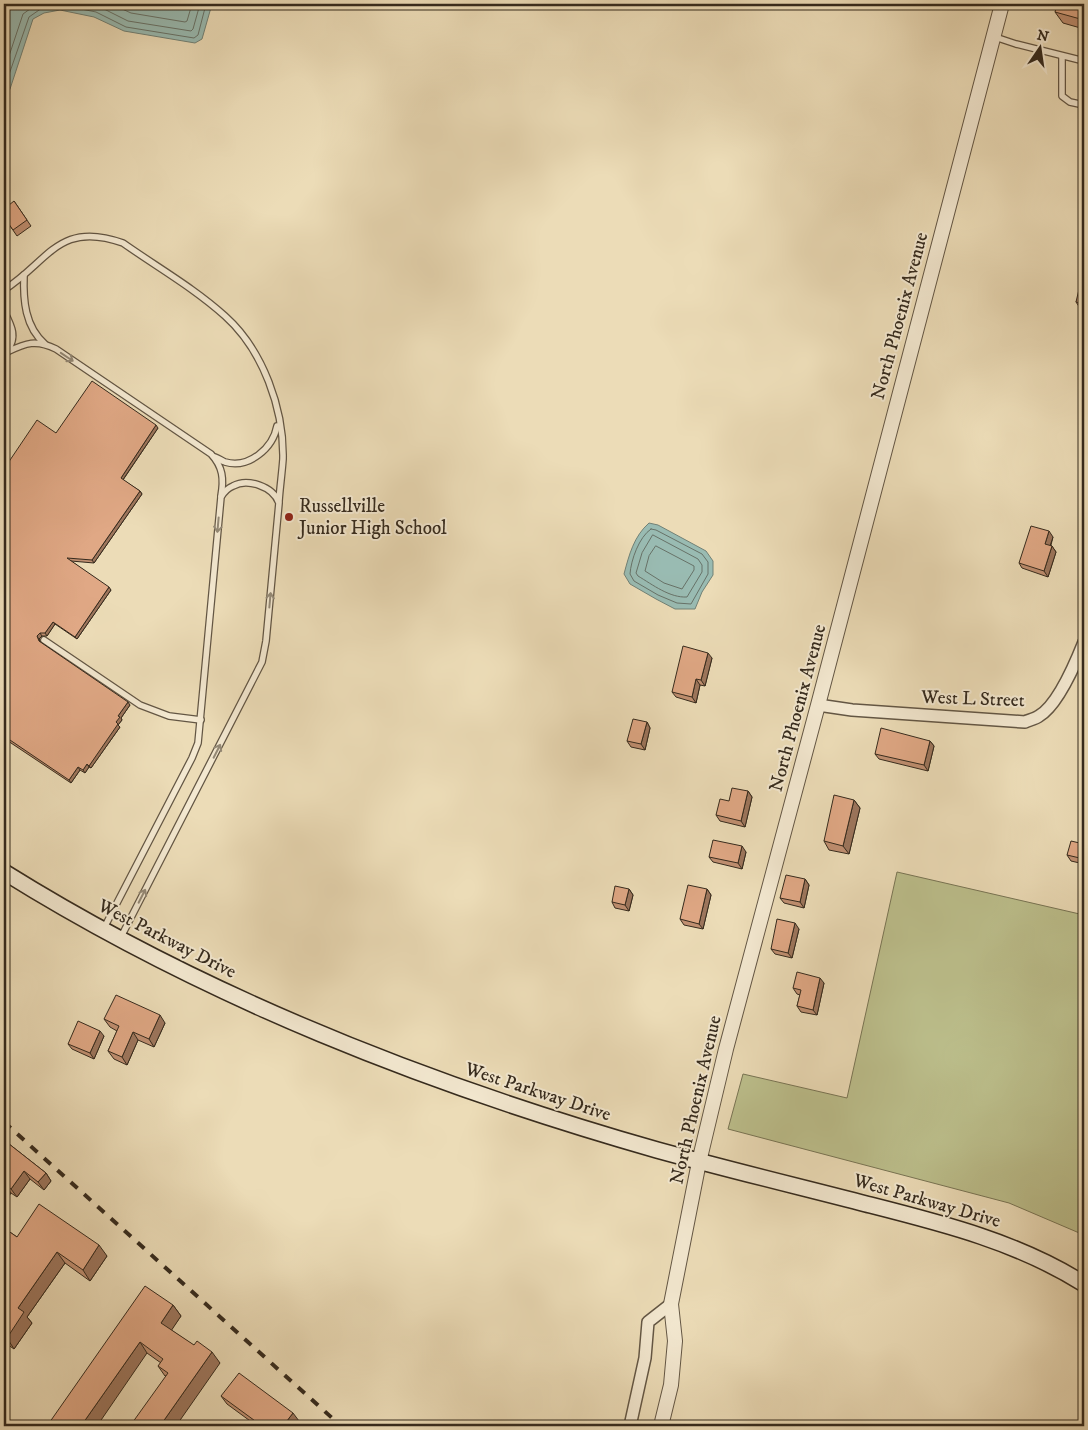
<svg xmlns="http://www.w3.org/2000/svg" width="1088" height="1430" font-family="'IM FELL DW Pica',serif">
	<rect width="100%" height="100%" fill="#ecdcb7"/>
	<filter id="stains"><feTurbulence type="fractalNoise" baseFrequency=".004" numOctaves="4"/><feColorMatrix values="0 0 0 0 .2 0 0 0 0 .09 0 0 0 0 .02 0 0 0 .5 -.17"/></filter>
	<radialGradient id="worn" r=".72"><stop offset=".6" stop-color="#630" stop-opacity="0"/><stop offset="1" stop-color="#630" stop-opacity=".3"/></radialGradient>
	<polygon fill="#bcbf8c" stroke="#787454" points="897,872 1084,915 1084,1235 1009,1203 728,1129 743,1074 847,1098"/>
	<g fill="#99bbb2" stroke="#718176">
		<polygon points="4,4 212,4 202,39 195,43 124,31 94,17 60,10 44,13 33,19 10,89 4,99"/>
		<path d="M 649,523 L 658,525 L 706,551 L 713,561 L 713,575 L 702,592 L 695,609 L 675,609 L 656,599 L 630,584 L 624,574 C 629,555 634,536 649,523 Z"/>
	</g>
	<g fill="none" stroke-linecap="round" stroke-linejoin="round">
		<g stroke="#677268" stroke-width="1">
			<polyline points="85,4 98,6 128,21 191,31 193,29 200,4"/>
			<polyline points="111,4 131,13 185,22 187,21 192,4"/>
			<polyline points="4,71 23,14 37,4"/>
			<polyline points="4,89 29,17 42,8 61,5 96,12 126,27 194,38 198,35 206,4"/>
			<path d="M 651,529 L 656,530 L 702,554 L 708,562 L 708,574 L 691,604 L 677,603 L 658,595 L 634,581 L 630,574 C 631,560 639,537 651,529 Z"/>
			<path d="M 653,535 L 698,559 L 702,565 L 702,572 L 687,597 C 670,598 653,585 638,576 L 636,573 L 642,553 Z"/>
			<polygon points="656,546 694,566 694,570 682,589 664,583 645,571 649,556"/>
		</g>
		<g stroke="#635644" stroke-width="8">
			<g id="service">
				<polyline points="995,37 1016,44 1084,61"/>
				<polyline points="1062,56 1062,96 1070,102 1084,105"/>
				<path d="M 24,275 C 23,300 25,327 45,344"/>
				<path d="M 4,290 C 49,261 59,220 123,243 C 157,267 194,288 225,316 C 263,350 284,409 283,459 C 282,473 280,487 279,501"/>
				<path d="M 4,311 C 11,325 18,337 7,351"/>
				<path d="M 7,352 C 26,343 36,339 56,349 L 211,454 C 223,467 224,479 221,496"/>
				<path d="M 215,457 C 218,458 222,461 225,462 C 249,469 273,448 277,426"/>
				<polyline points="44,640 140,705 169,716 201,720"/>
				<path d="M 104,928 L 192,758 L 198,743 L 221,497 C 224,492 228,488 233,486 C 247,478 273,486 279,503 L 266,641 L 262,662 L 121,937"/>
			</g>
		</g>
		<g stroke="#635644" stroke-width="14">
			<g id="minor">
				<path d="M 818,705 L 852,710 L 1025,722 C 1029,720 1035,719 1039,716 C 1058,705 1076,662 1084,642"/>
				<polyline points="630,1426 645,1358 648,1322 671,1304"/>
			</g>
		</g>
		<g stroke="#635644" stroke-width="16">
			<polyline id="tertiary" points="661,1426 671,1385 675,1341 671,1304 699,1162 726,1049 818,705 1002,4"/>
		</g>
		<g stroke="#352a1d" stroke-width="18">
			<path id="secondary" d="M 4,872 C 206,998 429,1085 657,1150 C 726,1169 796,1186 866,1204 C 941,1223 1018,1242 1084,1284"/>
		</g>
		<use href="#service" stroke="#f3e8d0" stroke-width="5.5"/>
		<use href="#minor" stroke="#f3e8d0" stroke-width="11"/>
		<use href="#tertiary" stroke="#f3e8d0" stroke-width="14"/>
		<use href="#secondary" stroke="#f3e8d0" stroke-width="15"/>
		<polyline stroke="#352a1d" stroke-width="4" stroke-dasharray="9 9" stroke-linecap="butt" points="4,1122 341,1426"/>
	</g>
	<g fill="#c19072" stroke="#352a1d">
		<polygon points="1084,4 1084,29 1063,23 1055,12"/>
		<polygon points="14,201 31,226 17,236 4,217"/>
		<polygon points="1084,286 1084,309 1080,308 1076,302"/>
		<polygon points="158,428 123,480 140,491 142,494 94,563 71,561 111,590 77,639 55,624 47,636 42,636 39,639 40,642 130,705 121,718 122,720 118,725 120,727 91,768 89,767 85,773 80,770 71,783 8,741 4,748 4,469 56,433"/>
		<polygon points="1053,537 1051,545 1056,552 1048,577 1022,568 1019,563"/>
		<polygon points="712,658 705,686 700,685 696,703 676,697 672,692"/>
		<polygon points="647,722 650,728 645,750 631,747 627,741"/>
		<polygon points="930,741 934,746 928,771 879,759 875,754"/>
		<polygon points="748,791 752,797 745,827 720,821 716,815 729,801"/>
		<polygon points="854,800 860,808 849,854 829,850 824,841"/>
		<polygon points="1084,844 1084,864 1071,861 1067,855"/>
		<polygon points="746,852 742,869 713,862 709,857"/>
		<polygon points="805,879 809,885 804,908 784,903 780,898"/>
		<polygon points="629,889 633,895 629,911 615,908 612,902"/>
		<polygon points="707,889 711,895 703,929 684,925 680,919"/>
		<polygon points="799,929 792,958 775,954 771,949"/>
		<polygon points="824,983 817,1015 801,1012 797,1006 800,995 797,994 793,988"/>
		<polygon points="104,1019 165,1023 154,1047 138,1040 127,1065 114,1059 108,1051 117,1031 110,1027"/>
		<polygon points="104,1036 94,1059 72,1049 68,1044"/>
		<polygon points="4,1140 46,1173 51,1181 44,1190 30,1179 17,1197 11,1193 4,1202"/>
		<polygon points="4,1228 17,1237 107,1256 90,1281 65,1263 27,1317 32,1323 14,1349 4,1342"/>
		<polygon points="173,1305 181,1316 171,1330 220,1363 165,1376 158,1366 161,1363 147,1353 47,1426"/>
		<polygon points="221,1396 299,1421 295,1426 257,1426 227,1404"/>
	</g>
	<g fill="#9d765d" stroke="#352a1d">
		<polygon points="156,425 158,428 122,481 121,478"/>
		<polygon points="140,491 142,494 94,563 92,560"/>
		<polygon points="1049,531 1053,537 1049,549 1045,544"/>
		<polygon points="1052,546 1056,552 1048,577 1044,571"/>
		<polygon points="109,587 111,590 77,639 75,637"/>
		<polygon points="53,622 55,624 47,636 45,633"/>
		<polygon points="40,633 42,636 39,639 41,644 37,636"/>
		<polygon points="708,653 712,658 705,686 701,680"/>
		<polygon points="696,679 700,685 696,703 692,697"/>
		<polygon points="128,702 130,705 121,718 122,720 118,725 120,727 91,768 89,766 116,722 118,716"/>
		<polygon points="647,722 650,728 645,750 641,744"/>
		<polygon points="7,738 8,741 4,748 4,742"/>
		<polygon points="930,741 934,746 928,771 924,765"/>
		<polygon points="87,764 89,767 85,773 83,770"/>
		<polygon points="78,767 80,770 71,783 69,780"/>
		<polygon points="748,791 752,797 745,827 741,821"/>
		<polygon points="854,800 860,808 849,854 843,846"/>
		<polygon points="742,846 746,852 742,869 738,863"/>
		<polygon points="805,879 809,885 804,908 800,902"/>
		<polygon points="629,889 633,895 629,911 625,905"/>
		<polygon points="707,889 711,895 703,929 699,924"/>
		<polygon points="795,923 799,929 792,958 788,953"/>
		<polygon points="820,978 824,983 817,1015 813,1010"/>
		<polygon points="160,1015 165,1023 154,1047 149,1039"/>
		<polygon points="100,1031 104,1036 94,1059 90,1053"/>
		<polygon points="133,1032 138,1040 127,1065 122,1057"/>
		<polygon points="24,1171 30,1179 17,1197 11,1189"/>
		<polygon points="46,1173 51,1181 44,1190 38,1182"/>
		<polygon points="5,1185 11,1193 4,1202 4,1187"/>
		<polygon points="99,1245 107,1256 90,1281 83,1270"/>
		<polygon points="57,1252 65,1263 27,1317 32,1323 14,1349 7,1338 18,1308"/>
		<polygon points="173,1305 181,1316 169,1334 161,1323"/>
		<polygon points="140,1342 147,1353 97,1426 81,1426"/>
		<polygon points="212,1352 220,1363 176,1426 160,1426"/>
		<polygon points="293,1413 299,1421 295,1426 283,1426"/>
	</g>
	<g fill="#e0a885" stroke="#352a1d">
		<polygon points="1057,4 1084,4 1084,20 1055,12"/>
		<polygon points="14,201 27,220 13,230 4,217 4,209"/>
		<polygon points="1080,285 1084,286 1084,304 1076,302"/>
		<polygon points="92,381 156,425 121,478 140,491 92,560 67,558 109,587 75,637 53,622 45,633 40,633 37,636 39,641 128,702 118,716 120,717 116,722 118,724 89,766 87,764 83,770 78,767 69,780 7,738 4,742 4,469 37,420 56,433"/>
		<polygon points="1031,526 1049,531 1045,544 1052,546 1044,571 1019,563"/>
		<polygon points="683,646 708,653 701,680 696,679 692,697 672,692"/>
		<polygon points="633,719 647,722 641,744 627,741"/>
		<polygon points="881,728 930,741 924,765 875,754"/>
		<polygon points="732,788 748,791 741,821 716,815 720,799 729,801"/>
		<polygon points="834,795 854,800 843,846 824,841"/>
		<polygon points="713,840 742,846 738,863 709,857"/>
		<polygon points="1071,841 1084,844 1084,859 1067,855"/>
		<polygon points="786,875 805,879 800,902 780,898"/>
		<polygon points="688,885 707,889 699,924 680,919"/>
		<polygon points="615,886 629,889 625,905 612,902"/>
		<polygon points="777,919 795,923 788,953 771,949"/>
		<polygon points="797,972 820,978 813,1010 797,1006 801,990 793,988"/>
		<polygon points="116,995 160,1015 149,1039 133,1032 122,1057 108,1051 119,1026 104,1019"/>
		<polygon points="78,1021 100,1031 90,1053 68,1044"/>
		<polygon points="4,1140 46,1173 38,1182 24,1171 11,1189 5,1185 4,1187"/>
		<polygon points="39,1204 99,1245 83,1270 57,1252 18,1308 24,1312 7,1338 4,1336 4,1228 17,1237"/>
		<polygon points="145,1286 173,1305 161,1323 194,1345 197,1341 212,1352 160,1426 130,1426 168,1373 158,1366 163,1359 140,1342 81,1426 47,1426"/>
		<polygon points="239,1373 293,1413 283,1426 262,1426 221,1396"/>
	</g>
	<defs><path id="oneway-shaft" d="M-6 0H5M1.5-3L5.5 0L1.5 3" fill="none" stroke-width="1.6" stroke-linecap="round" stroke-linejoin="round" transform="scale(1.25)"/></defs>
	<g stroke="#948976">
		<use href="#oneway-shaft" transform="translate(67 357) rotate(34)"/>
		<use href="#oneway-shaft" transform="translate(218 525) rotate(95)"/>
		<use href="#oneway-shaft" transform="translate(270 600) rotate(-85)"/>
		<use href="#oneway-shaft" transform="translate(217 751) rotate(-63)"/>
		<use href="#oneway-shaft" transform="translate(142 896) rotate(-63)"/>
	</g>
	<circle fill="#8f2418" stroke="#f3e8d0" stroke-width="2" cx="289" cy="517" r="5"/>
	<g text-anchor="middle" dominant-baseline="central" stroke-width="4" stroke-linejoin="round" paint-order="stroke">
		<g font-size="19" fill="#352a1d" stroke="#f3e8d0">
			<text transform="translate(900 316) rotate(-75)">North Phoenix Avenue</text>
			<text transform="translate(973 699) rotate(2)">West L Street</text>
			<text transform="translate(798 708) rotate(-75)">North Phoenix Avenue</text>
			<text transform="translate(167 939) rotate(27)">West Parkway Drive</text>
			<text transform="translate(538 1092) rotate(18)">West Parkway Drive</text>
			<text transform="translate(696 1100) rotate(-77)">North Phoenix Avenue</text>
			<text transform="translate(927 1201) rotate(16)">West Parkway Drive</text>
		</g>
		<g font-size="19" fill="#352a1d" stroke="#f3e8d0" text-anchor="start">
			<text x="299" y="506">Russellville<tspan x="299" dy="22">Junior High School</tspan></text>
		</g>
	</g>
	<rect width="1088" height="1430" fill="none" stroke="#ecdcb7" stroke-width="20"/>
	<rect x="5" y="5" width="1078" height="1420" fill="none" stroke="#352a1d" stroke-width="2.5"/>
	<rect x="10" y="10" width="1068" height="1410" fill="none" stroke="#352a1d"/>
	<g transform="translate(1040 48) rotate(13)" stroke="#f3e8d0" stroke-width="4" paint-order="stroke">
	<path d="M0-4L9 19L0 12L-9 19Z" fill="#352a1d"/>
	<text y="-8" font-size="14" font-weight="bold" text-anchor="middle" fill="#352a1d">N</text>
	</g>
	<rect width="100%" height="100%" filter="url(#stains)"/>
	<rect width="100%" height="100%" fill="url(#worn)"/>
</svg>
